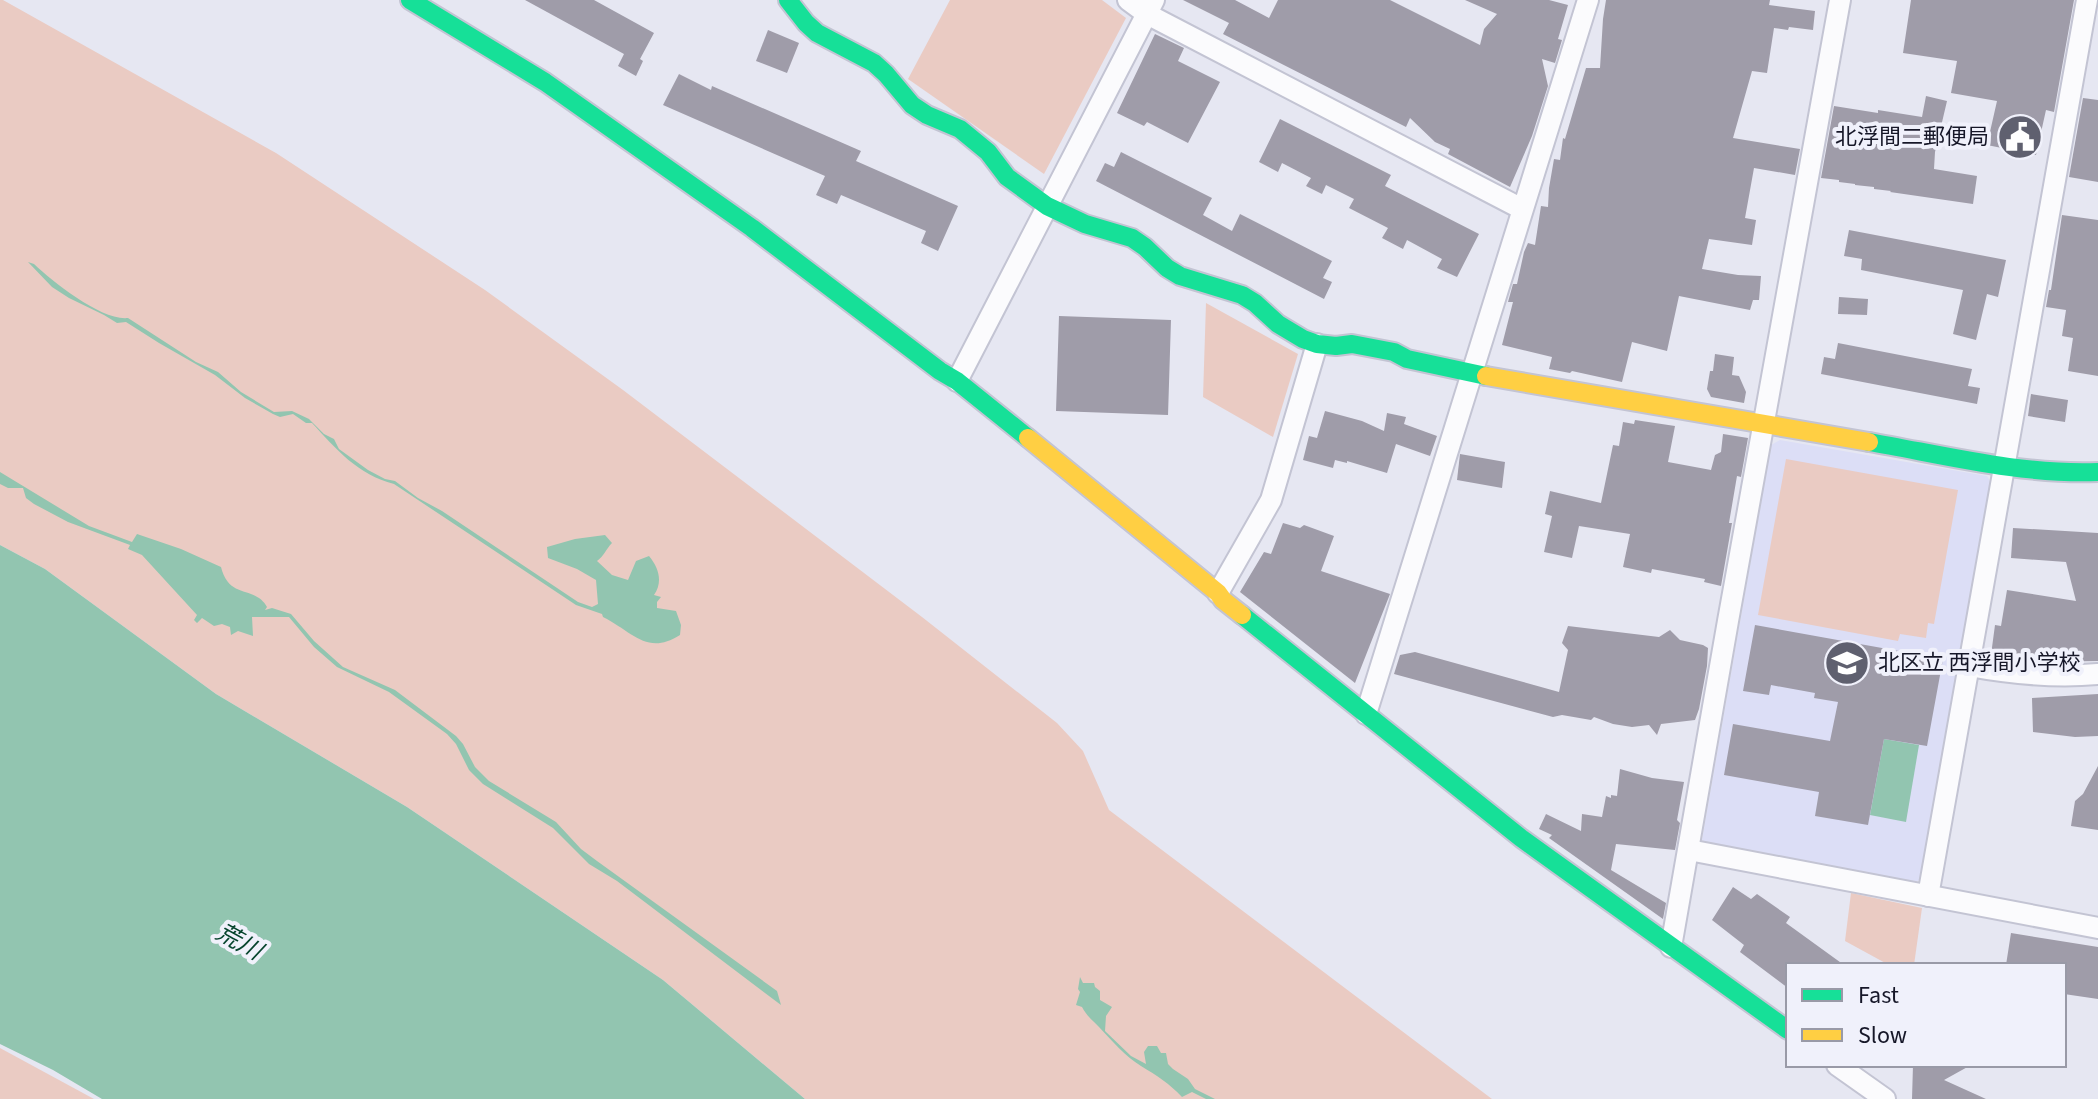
<svg xmlns="http://www.w3.org/2000/svg" width="2098" height="1099" font-family="'Source Sans 3','Noto Sans JP',sans-serif">
	<rect width="100%" height="100%" fill="#e6e7f2"/>
	<polygon fill="#dcdef6" points="1780,440 1987,476 1993,486 1923,877 1913,884 1706,846 1702,840 1771,445"/>
	<g fill="#eacbc3">
		<polygon points="0,0 3,0 276,153 485,290 623,390 922,617 1057,723 1083,751 1109,810 1492,1099 805,1099 663,980 407,807 216,694 45,569 0,545"/>
		<polygon points="950,0 1102,0 1126,18 1044,174 908,79"/>
		<polygon points="1206,303 1298,354 1273,437 1203,397"/>
		<polygon points="1786,459 1958,490 1934,624 1928,623 1926,638 1900,634 1898,641 1758,615"/>
		<polygon points="1851,893 1922,908 1914,965 1889,965 1845,941"/>
		<polygon points="0,1048 94,1099 0,1099"/>
	</g>
	<g fill="#92c5b0">
		<path d="M 28,262 L 34,264 C 53,282 102,321 128,318 L 196,362 L 218,372 L 241,392 L 274,412 L 292,411 L 309,419 L 324,434 L 334,439 L 339,449 L 368,470 L 385,479 L 395,481 L 418,498 L 442,511 L 578,602 L 592,607 L 598,604 L 596,580 L 577,569 L 548,558 L 547,547 L 575,539 L 605,535 L 612,543 C 606,549 604,556 597,561 L 612,575 L 628,580 L 636,561 L 649,556 C 659,568 663,582 654,595 L 661,597 L 657,602 L 657,608 L 676,611 L 681,625 L 680,635 C 647,656 633,632 603,617 L 602,614 L 576,605 L 394,484 C 358,475 336,449 312,423 L 306,423 L 293,414 L 280,417 L 273,414 L 245,398 L 215,375 L 159,343 L 126,322 L 117,323 L 104,315 L 69,298 L 52,287 Z"/>
		<path d="M 0,472 L 89,526 L 132,542 L 137,534 L 181,549 L 221,567 C 229,600 255,585 267,607 L 265,610 L 272,608 L 291,614 L 314,641 L 343,667 L 395,690 L 456,736 L 463,744 L 475,767 L 489,781 L 556,822 L 581,849 L 597,861 L 777,991 L 781,1005 L 617,881 L 589,864 L 553,828 L 483,784 L 469,770 L 456,744 L 447,734 L 389,692 L 337,667 L 314,647 L 289,617 L 252,617 L 253,636 L 238,631 L 231,635 L 230,627 L 222,624 L 214,626 L 202,618 L 197,623 L 194,620 L 197,615 L 142,555 L 128,549 L 130,545 L 68,522 L 34,504 L 26,498 L 23,488 L 8,488 L 0,484 Z"/>
		<polygon points="0,545 45,569 216,694 407,807 663,980 805,1099 102,1099 53,1070 0,1044"/>
		<polygon points="1884,739 1919,745 1906,822 1870,815"/>
		<path d="M 1080,977 L 1083,983 L 1094,983 L 1095,987 L 1100,991 L 1100,1000 L 1112,1007 L 1106,1016 L 1105,1031 L 1131,1056 L 1146,1064 L 1144,1052 L 1148,1046 L 1157,1046 L 1161,1053 L 1166,1053 L 1168,1064 L 1173,1069 L 1188,1079 L 1195,1089 L 1215,1099 L 1206,1099 L 1192,1092 L 1182,1097 C 1170,1084 1156,1075 1141,1066 C 1125,1056 1112,1041 1099,1027 C 1092,1020 1086,1015 1082,1007 L 1076,1005 L 1080,992 L 1078,989 Z"/>
	</g>
	<g fill="#9f9ca9">
		<polygon points="525,0 594,0 654,33 640,59 643,61 636,76 618,66 624,54"/>
		<polygon points="1183,0 1235,0 1269,18 1278,0 1390,0 1480,45 1484,29 1497,14 1465,0 1549,0 1568,5 1558,39 1562,40 1555,63 1542,59 1548,86 1532,136 1510,187 1448,154 1450,149 1435,142 1410,118 1406,127 1223,34 1229,23"/>
		<polygon points="1606,0 1770,0 1769,5 1815,11 1813,30 1789,27 1788,30 1774,28 1767,73 1752,71 1733,138 1800,149 1795,175 1754,168 1745,218 1756,220 1752,245 1709,239 1702,269 1738,275 1761,276 1759,300 1753,300 1750,310 1679,296 1667,351 1632,342 1622,382 1572,371 1570,373 1549,369 1552,357 1502,345 1513,302 1508,302 1513,284 1517,284 1524,252 1528,243 1535,245 1541,206 1548,207 1549,188 1554,159 1560,160 1563,138 1565,139 1586,68 1600,68 1603,19"/>
		<polygon points="1911,0 2074,0 2054,112 2046,110 2036,155 1987,145 1997,101 1951,93 1957,61 1903,53"/>
		<polygon points="768,30 799,43 787,73 756,61"/>
		<polygon points="1155,34 1184,48 1178,61 1220,82 1188,143 1147,122 1144,126 1117,113"/>
		<polygon points="679,74 711,90 712,86 861,151 856,161 958,206 938,251 921,243 926,231 841,195 837,204 816,195 825,176 663,105"/>
		<polygon points="1926,96 1947,101 1935,152 1934,169 1977,176 1973,204 1890,192 1891,191 1874,189 1874,187 1855,185 1855,184 1839,182 1839,180 1821,178 1834,106 1878,113 1878,110 1922,117"/>
		<polygon points="2083,98 2098,100 2098,182 2069,177"/>
		<polygon points="1280,119 1391,175 1385,186 1479,234 1457,277 1437,268 1442,259 1407,240 1403,249 1382,238 1388,228 1349,208 1354,199 1326,185 1322,194 1306,186 1311,178 1282,163 1278,172 1259,162"/>
		<polygon points="1121,152 1212,198 1203,215 1232,231 1240,214 1332,261 1323,278 1332,282 1324,299 1096,181 1105,163 1114,167"/>
		<polygon points="2062,215 2098,220 2098,376 2068,371 2073,338 2062,336 2066,310 2046,307 2049,290 2051,290"/>
		<polygon points="1849,230 2006,260 1998,297 1987,294 1976,340 1953,334 1963,290 1861,270 1862,259 1844,256"/>
		<polygon points="1839,297 1868,299 1867,315 1838,314"/>
		<polygon points="1059,316 1171,320 1168,415 1056,411"/>
		<polygon points="1838,343 1972,369 1968,386 1980,388 1977,404 1821,374 1824,357 1835,359"/>
		<polygon points="1715,354 1734,357 1732,375 1739,376 1746,392 1744,403 1711,397 1707,389 1710,371 1713,371"/>
		<polygon points="2031,394 2068,400 2065,422 2028,416"/>
		<polygon points="1325,411 1362,421 1384,431 1387,413 1406,417 1404,424 1437,436 1430,456 1396,444 1387,473 1347,461 1347,463 1335,460 1333,468 1303,460 1309,436 1317,438"/>
		<polygon points="1635,420 1675,426 1668,462 1711,470 1715,455 1721,452 1723,434 1748,438 1741,477 1737,476 1729,523 1732,523 1721,586 1704,582 1705,579 1652,569 1651,573 1623,567 1630,534 1579,526 1572,558 1544,552 1552,516 1545,514 1550,491 1601,503 1613,445 1619,446 1623,422 1634,424"/>
		<polygon points="1460,454 1505,462 1502,488 1457,480"/>
		<polygon points="1283,523 1300,528 1304,525 1334,536 1321,571 1390,594 1355,683 1240,592 1264,552 1271,554"/>
		<polygon points="2013,528 2098,533 2098,661 2034,662 1991,655 1995,625 2001,626 2007,590 2076,601 2066,562 2011,558"/>
		<polygon points="1755,625 1943,659 1927,746 1884,739 1868,825 1815,816 1819,792 1724,775 1733,724 1830,741 1838,702 1814,698 1815,693 1771,685 1769,695 1743,691"/>
		<polygon points="1568,626 1659,637 1670,630 1680,640 1703,645 1708,648 1707,666 1699,709 1695,720 1661,724 1657,735 1649,725 1632,727 1613,724 1594,717 1591,720 1562,715 1553,717 1394,674 1400,655 1415,652 1559,692 1568,650 1562,643"/>
		<polygon points="2098,694 2098,736 2075,737 2033,732 2032,698"/>
		<polygon points="2098,766 2098,830 2071,826 2075,801 2083,794"/>
		<polygon points="1620,769 1652,778 1684,782 1677,820 1680,823 1675,850 1616,844 1611,870 1666,903 1663,919 1549,838 1552,835 1539,829 1546,814 1581,831 1582,814 1602,817 1606,796 1611,798 1611,795 1617,796"/>
		<polygon points="1733,887 1751,899 1757,894 1790,917 1786,923 1844,965 1788,965 1788,988 1740,952 1744,945 1712,920"/>
		<polygon points="2011,933 2098,947 2098,999 2064,994 2064,965 2006,965"/>
		<polygon points="1913,1065 1971,1065 1944,1080 1986,1099 1912,1099"/>
	</g>
	<g fill="none" stroke-linecap="round" stroke-linejoin="round">
		<g stroke="#c3c4d3" stroke-width="24">
			<g id="street">
				<polyline points="1128,0 1147,14 1522,209"/>
				<polyline points="957,381 1154,0"/>
				<polyline points="1218,593 1271,500 1317,344"/>
				<path d="M 1969,666 C 2013,674 2054,678 2098,674"/>
				<polyline points="1366,714 1588,0"/>
				<polyline points="1689,850 2098,928"/>
				<polyline points="1928,896 2087,0"/>
				<polyline points="1671,947 1728,621 1840,0"/>
				<polyline points="1837,1065 1885,1099"/>
			</g>
		</g>
		<g stroke="#c3c4d3" stroke-width="22">
			<g id="fast">
				<polyline points="410,0 545,82 752,228 940,371 957,381 1028,438"/>
				<polyline points="788,0 806,23 817,33 874,63 886,74 912,105 927,115 960,129 988,152 1007,177 1047,206 1085,224 1132,238 1145,247 1167,268 1180,276 1242,295 1255,303 1278,324 1303,339 1317,344 1336,346 1352,344 1394,352 1407,359 1486,376"/>
				<path d="M 1869,442 C 1944,455 2021,475 2098,472"/>
				<polyline points="1242,615 1521,838 1788,1030"/>
			</g>
		</g>
		<g stroke="#c3c4d3" stroke-width="22">
			<g id="slow">
				<polyline points="1486,376 1869,442"/>
				<polyline points="1028,438 1218,593 1223,600 1242,615"/>
			</g>
		</g>
		<use href="#street" stroke="#fbfbfd" stroke-width="20"/>
		<use href="#fast" stroke="#16e098" stroke-width="18"/>
		<use href="#slow" stroke="#ffcf43" stroke-width="18"/>
	</g>
	<defs>
		<g id="civic-disc" transform="scale(2.3)"><circle r="9.5" fill="#5f606f" stroke="#f0f1fb"/><path d="M-.6-6.5H3V-4.5H.6V-3L4-1V1h2V6H-6V1h2V-1L-.6-3ZM-1.2 2.5V6h2.4V2.5Z" fill="#fff"/></g>
		<g id="school-disc" transform="scale(2.3)"><circle r="9.5" fill="#5f606f" stroke="#f0f1fb"/><path d="M0-5L7-2L0 1L-7-2ZM-4 1L0 2.5L4 1V4Q0 6-4 4Z" fill="#fff"/></g>
	</defs>
	<g fill-rule="evenodd">
		<use href="#civic-disc" x="2020" y="137"/>
		<use href="#school-disc" x="1847" y="663"/>
	</g>
	<g text-anchor="middle" dominant-baseline="central" stroke-width="8" stroke-linejoin="round" paint-order="stroke">
		<g font-size="22" fill="#161728" stroke="#f0f1fb" text-anchor="end">
			<text x="1989" y="137">北浮間二郵便局</text>
			<text x="1878" y="663" text-anchor="start">北区立 西浮間小学校</text>
		</g>
		<g font-size="24" font-style="italic" fill="#07452e" stroke="#f0f1fb">
			<text transform="translate(239 942) rotate(29)">荒川</text>
		</g>
	</g>
	<rect x="1786" y="963" width="280" height="104" fill="#f0f1fb" stroke="#999aa7" stroke-width="2"/>
	<rect x="1802" y="989" width="40" height="12" fill="#16e098" stroke="#999aa7" stroke-width="2"/>
	<text x="1858" y="1003" font-size="24" fill="#161728">Fast</text>
	<rect x="1802" y="1029" width="40" height="12" fill="#ffcf43" stroke="#999aa7" stroke-width="2"/>
	<text x="1858" y="1043" font-size="24" fill="#161728">Slow</text>
</svg>
